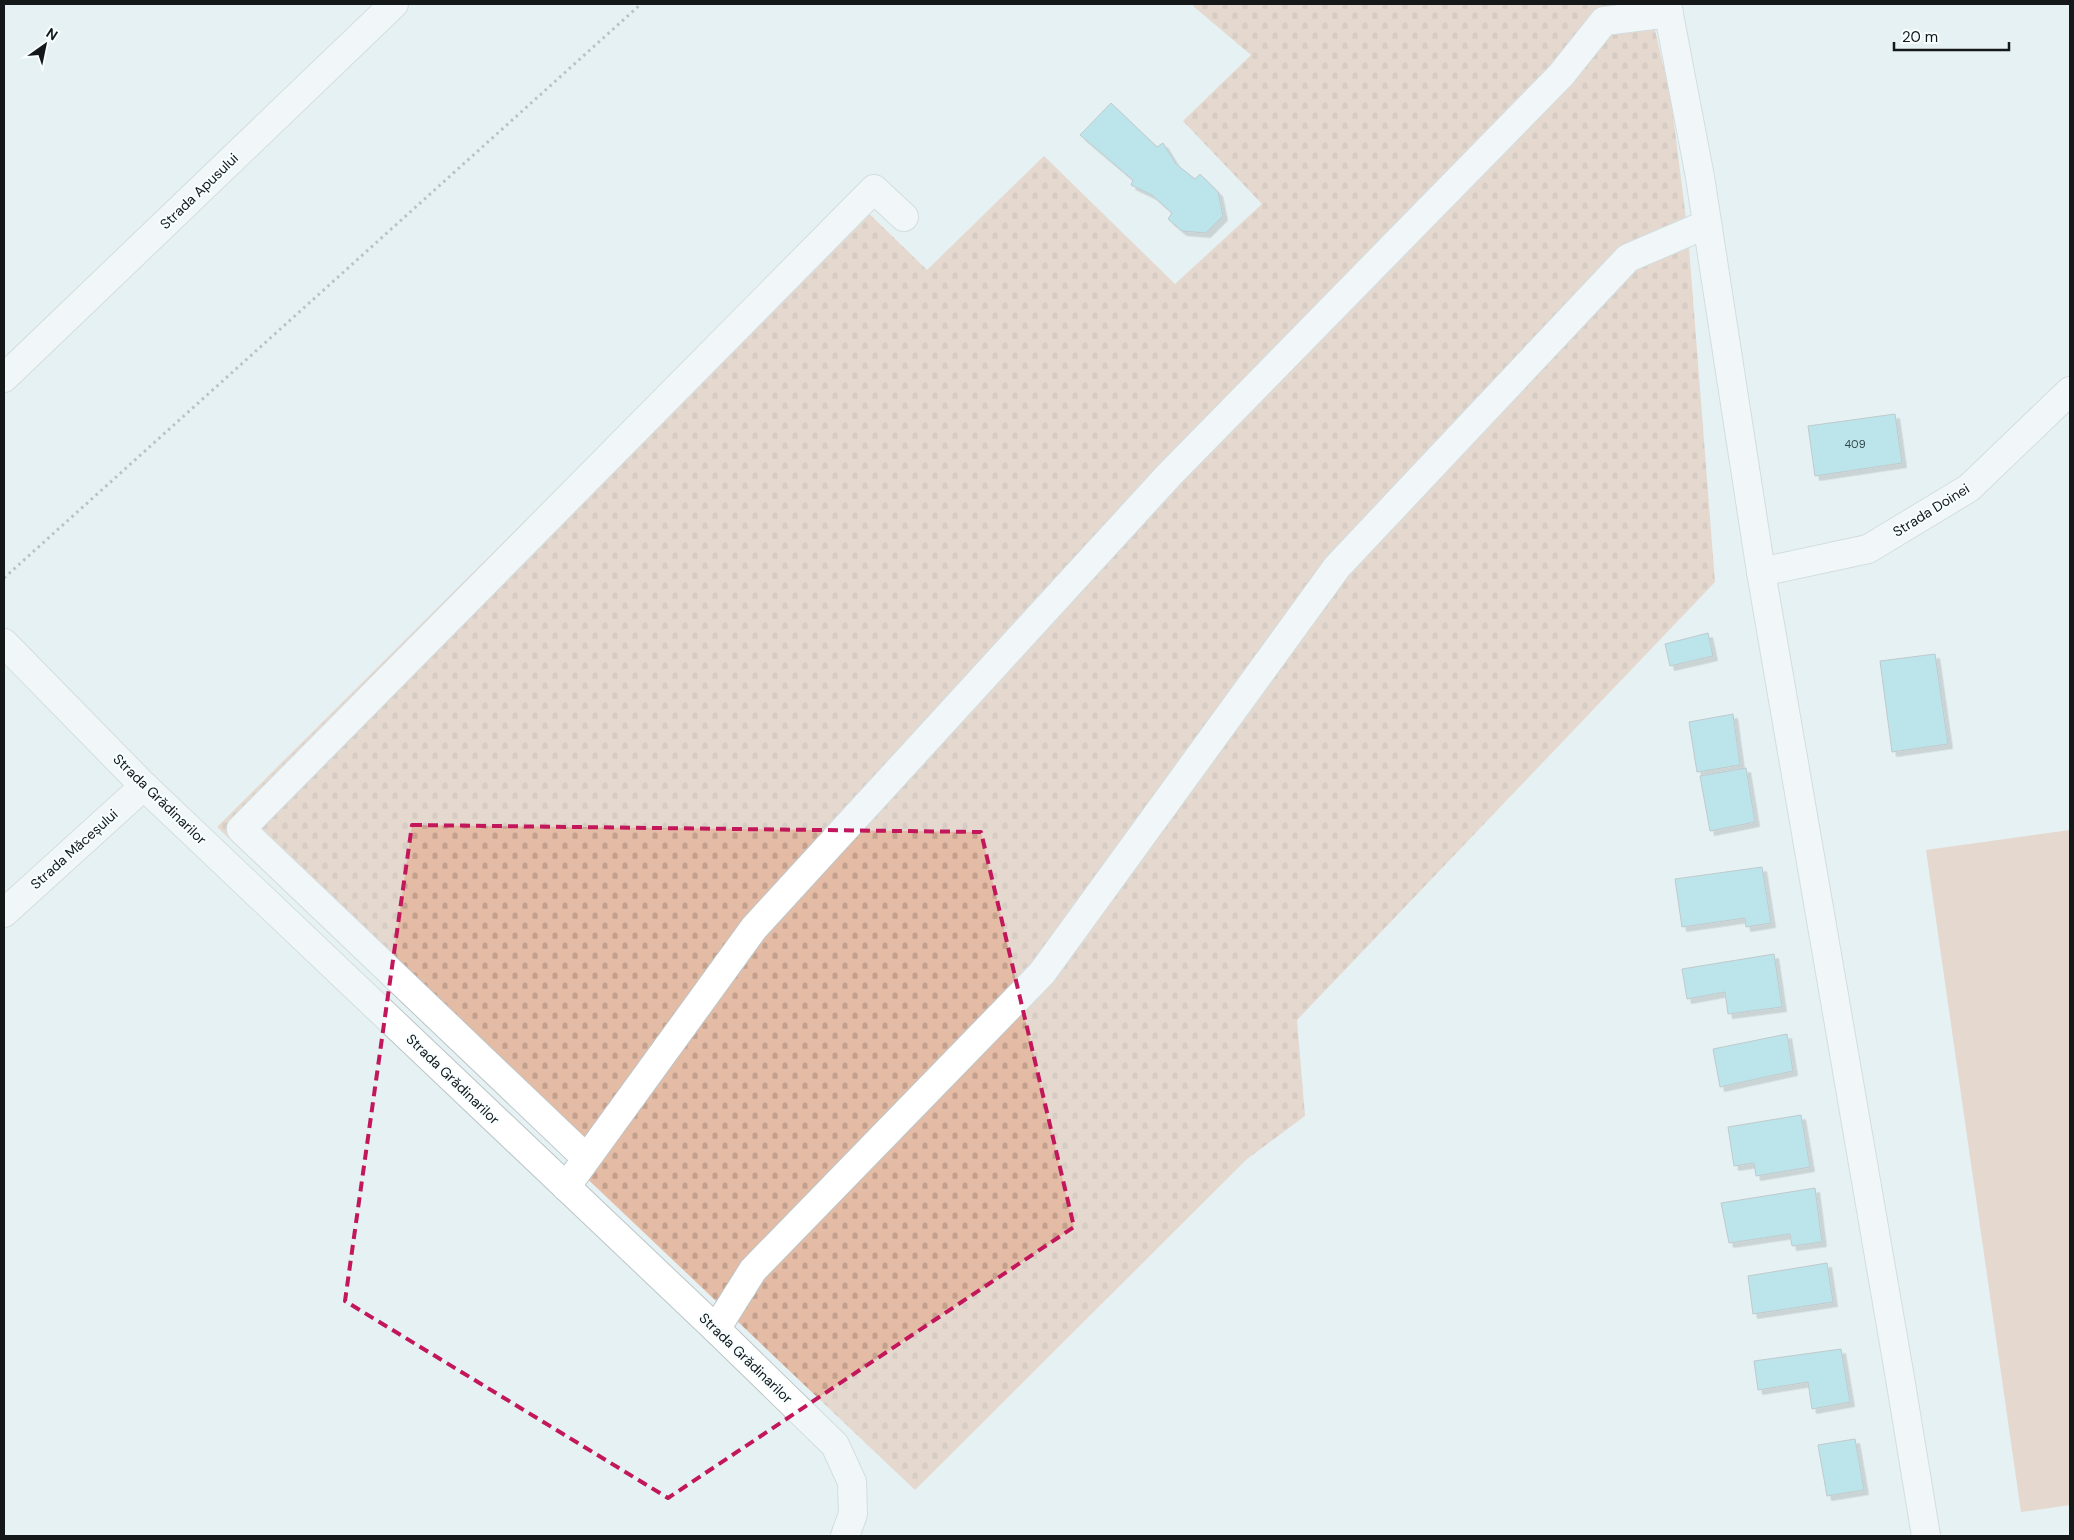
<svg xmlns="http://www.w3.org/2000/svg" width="2074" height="1540" font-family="'DM Sans',sans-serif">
	<defs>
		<pattern id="cemetery-stones" width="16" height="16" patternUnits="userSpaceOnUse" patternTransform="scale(1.25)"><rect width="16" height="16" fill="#e4bba4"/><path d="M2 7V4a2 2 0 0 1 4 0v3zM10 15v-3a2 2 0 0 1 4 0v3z" fill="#c3a08d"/></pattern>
		<filter id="shadow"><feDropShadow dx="4.5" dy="4.5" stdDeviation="0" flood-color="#0004"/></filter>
	</defs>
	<rect width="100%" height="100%" fill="#e6f1f3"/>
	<polygon fill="url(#cemetery-stones)" points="1195,4 1649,4 1671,99 1688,235 1715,582 1297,1020 1305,1116 1247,1159 915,1490 217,827 851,196 927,270 1044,156 1175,284 1262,204 1183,121 1251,55 1193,6"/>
	<polygon fill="#e4bba4" points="2070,830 2070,1505 2021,1512 1926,850"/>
	<g fill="#8ad5e3" stroke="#909b9d" filter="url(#shadow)">
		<polygon points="1111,103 1157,147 1163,143 1176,164 1195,179 1200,174 1218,192 1223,216 1206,233 1182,231 1168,219 1172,213 1152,195 1131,185 1133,180 1080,135"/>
		<polygon points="1895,414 1902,463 1815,476 1808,426"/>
		<polygon points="1708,633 1713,656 1670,666 1665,644"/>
		<polygon points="1935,654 1948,744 1892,752 1880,661"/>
		<polygon points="1733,714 1740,765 1697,772 1689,722"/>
		<polygon points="1746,768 1755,822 1710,831 1700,776"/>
		<polygon points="1762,867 1771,923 1746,927 1745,918 1682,927 1675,879"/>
		<polygon points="1774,954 1782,1007 1728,1014 1725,992 1687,999 1682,969"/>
		<polygon points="1787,1034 1793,1071 1720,1087 1713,1049"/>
		<polygon points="1801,1115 1810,1167 1756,1176 1754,1163 1734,1166 1728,1127"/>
		<polygon points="1815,1188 1822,1242 1792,1246 1790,1234 1729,1243 1721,1203"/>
		<polygon points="1827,1263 1833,1302 1753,1314 1748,1276"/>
		<polygon points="1841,1349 1850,1402 1812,1409 1808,1382 1758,1390 1754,1361"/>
		<polygon points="1855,1439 1864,1490 1827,1496 1818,1445"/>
	</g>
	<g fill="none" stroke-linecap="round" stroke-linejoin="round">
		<g stroke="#bcc6c8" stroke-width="30">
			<g id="pedestrian">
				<polyline points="586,1158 241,829 874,189 904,217"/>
				<polyline points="566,1187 754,928 1169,475 1561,75 1604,21 1669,13"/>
				<polyline points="716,1329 753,1270 1042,973 1337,567 1628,258 1707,224"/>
			</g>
		</g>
		<g stroke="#bcc6c8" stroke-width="30">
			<g id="minor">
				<polyline points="4,378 394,4"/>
				<polyline points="1761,572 1868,549 1969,488 2070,391"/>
				<polyline points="4,643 144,786 716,1329 835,1445 852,1482 853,1514 845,1536"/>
				<polyline points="4,913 144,786"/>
			</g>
		</g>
		<g stroke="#bcc6c8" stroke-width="30">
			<polyline id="secondary" points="1667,4 1700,177 1761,572 1900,1378 1926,1536"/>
		</g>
		<polyline stroke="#848c8d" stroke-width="3" stroke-dasharray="2.5 4" stroke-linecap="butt" points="4,578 641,4"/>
		<use href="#pedestrian" stroke="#fff" stroke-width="28"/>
		<use href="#minor" stroke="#fff" stroke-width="28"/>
		<use href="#secondary" stroke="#fff" stroke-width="28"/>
	</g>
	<path d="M0 0H2074V1540H0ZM 412,825 L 981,832 L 1074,1227 L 668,1498 L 345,1301 Z" fill="#e6f1f3" fill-opacity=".55" fill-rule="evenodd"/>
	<path fill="none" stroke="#c2185b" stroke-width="4" stroke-dasharray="10 6" stroke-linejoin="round" d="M 412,825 L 981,832 L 1074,1227 L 668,1498 L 345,1301 Z"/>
	<g text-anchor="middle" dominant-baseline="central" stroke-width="4" stroke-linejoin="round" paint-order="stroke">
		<g font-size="11" fill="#32474c">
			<text x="1855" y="444">409</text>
		</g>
		<g font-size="14" fill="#141819" stroke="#f7feff">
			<text transform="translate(199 191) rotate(-44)">Strada Apusului</text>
			<text transform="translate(1931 510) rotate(-32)">Strada Doinei</text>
			<text transform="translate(160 799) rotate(44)">Strada Grădinarilor</text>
			<text transform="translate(74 849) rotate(-42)">Strada Măceșului</text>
			<text transform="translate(453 1079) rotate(44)">Strada Grădinarilor</text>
			<text transform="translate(746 1358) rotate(44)">Strada Grădinarilor</text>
		</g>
	</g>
	<rect width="2074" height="1540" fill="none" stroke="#141819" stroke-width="10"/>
	<g transform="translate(45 45) rotate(33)" stroke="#f7feff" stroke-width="4" paint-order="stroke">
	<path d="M0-4L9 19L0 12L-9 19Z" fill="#141819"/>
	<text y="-8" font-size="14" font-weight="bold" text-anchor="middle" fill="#141819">N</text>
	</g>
	<path d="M1894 42v8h115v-8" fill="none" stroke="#141819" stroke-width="2.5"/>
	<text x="1902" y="42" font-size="15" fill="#141819" stroke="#f7feff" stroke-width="4" paint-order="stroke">20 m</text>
</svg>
